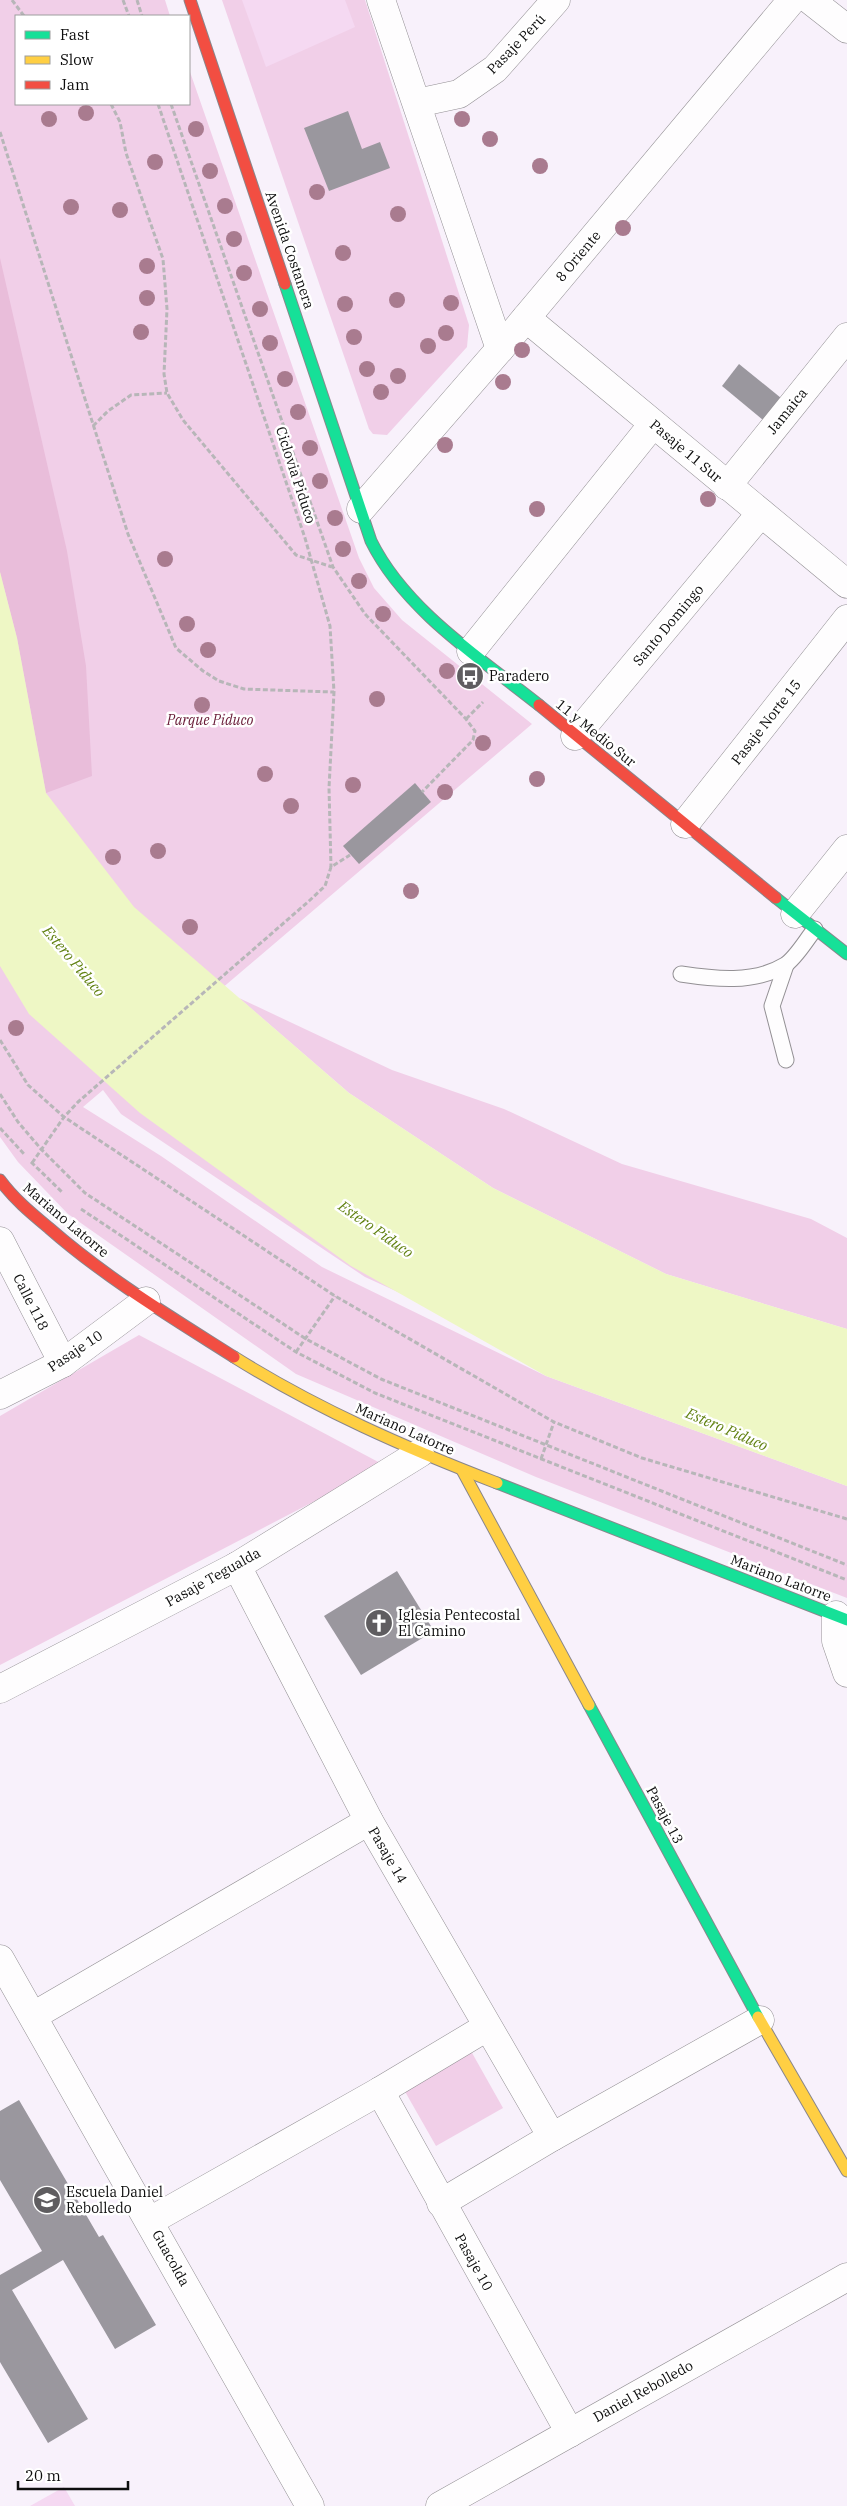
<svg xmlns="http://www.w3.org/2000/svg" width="847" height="2506" font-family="'IBM Plex Serif',serif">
	<rect width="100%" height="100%" fill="#f8f1fb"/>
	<g fill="#f1cfe8">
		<polygon points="0,0 165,0 170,16 16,16 16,104 189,104 189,69 359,558 374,588 402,620 532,724 187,1018 611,1389 365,1277 121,1114 103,1090 83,1107 161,1156 322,1267 546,1376 847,1486 847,1598 536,1477 296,1374 68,1214 18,1162 0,1137"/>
		<polygon points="222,0 365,0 469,325 467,347 387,435 373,434 369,429"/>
		<polygon points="239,998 392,1070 504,1109 622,1164 811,1219 847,1238 847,1329 666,1274 493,1188 349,1093"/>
		<polygon points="139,1335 384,1465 0,1665 0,1416"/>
		<polygon points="467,2044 503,2108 436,2146 399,2081"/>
	</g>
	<polygon fill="#e9bdda" points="0,258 67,551 86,666 92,776 46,793 17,638 0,572"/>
	<g fill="#f5d9f2">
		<polygon points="242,0 345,0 355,27 266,67"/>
		<polygon points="64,2487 75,2506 30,2506"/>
	</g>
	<polygon fill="#eef7c5" points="0,572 17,638 46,793 134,907 349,1093 493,1188 666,1274 847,1329 847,1486 546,1376 351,1266 140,1113 29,1014 0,966"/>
	<g fill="#9a979e">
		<polygon points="348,111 362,149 380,142 390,168 329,191 304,128"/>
		<polygon points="739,364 781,398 763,420 722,386"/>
		<polygon points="415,783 431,802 359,864 343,846"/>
		<polygon points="397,1571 434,1631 361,1675 324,1616"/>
		<polygon points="19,2100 99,2237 103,2235 156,2325 115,2349 63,2260 12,2290 88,2419 48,2443 0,2362 0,2275 42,2251 0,2180 0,2111"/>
	</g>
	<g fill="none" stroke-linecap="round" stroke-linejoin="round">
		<g stroke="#939094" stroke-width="17">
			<g id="lane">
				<polyline points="786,965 772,1006 786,1060"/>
				<path d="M 681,974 C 714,979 754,984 785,965 C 796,958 806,940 815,929"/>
			</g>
		</g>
		<g stroke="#939094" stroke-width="29">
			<g id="street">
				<polyline points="381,0 500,349"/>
				<polyline points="810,0 847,29"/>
				<polyline points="417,103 459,94 495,69 556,0"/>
				<polyline points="526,318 847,584"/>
				<polyline points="727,486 847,337"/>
				<polyline points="361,509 500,349 792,0"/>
				<polyline points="471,651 653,424"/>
				<polyline points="575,736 761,513"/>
				<polyline points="685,824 847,619"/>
				<polyline points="795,914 847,849"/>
				<polyline points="0,1241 63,1363"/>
				<polyline points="0,1395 63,1363 146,1301"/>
				<polyline points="237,1566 369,1821 552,2137"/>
				<polyline points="836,1615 836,1641 847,1673"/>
				<polyline points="0,1689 237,1566 420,1453"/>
				<polyline points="0,1959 310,2506"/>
				<polyline points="33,2016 369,1821"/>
				<polyline points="380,2091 570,2433"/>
				<polyline points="441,2203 552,2137 760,2020"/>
				<polyline points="150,2221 380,2091 487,2027"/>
				<polyline points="440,2506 847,2277"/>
			</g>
		</g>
		<g stroke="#89868b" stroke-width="13">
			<g id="fast">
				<path d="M 285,284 L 371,541 C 405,610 480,658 539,705"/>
				<polyline points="776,898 847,954"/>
				<polyline points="497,1483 847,1620"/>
				<polyline points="589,1705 758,2017"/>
			</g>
		</g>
		<g stroke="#89868b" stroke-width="13">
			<g id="slow">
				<path d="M 234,1357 C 317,1409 406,1448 497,1483"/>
				<polyline points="462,1470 589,1705"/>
				<polyline points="758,2017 847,2171"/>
			</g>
		</g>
		<g stroke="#89868b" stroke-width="13">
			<g id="jam">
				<polyline points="190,0 285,284"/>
				<polyline points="539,705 776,898"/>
				<path d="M 0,1180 C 14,1199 31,1213 49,1228 C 106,1278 171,1317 234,1357"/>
			</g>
		</g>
		<g stroke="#b7b6b8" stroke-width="3" stroke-dasharray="5 2.5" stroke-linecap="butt">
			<polyline points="12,0 24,16"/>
			<polyline points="123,0 129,16"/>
			<polyline points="137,0 142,16"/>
			<polyline points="111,104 120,122 126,153 163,259 167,309 164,374 167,393 183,420 296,555 332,567"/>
			<polyline points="158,104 305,538 330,626 334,692 329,788 331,867"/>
			<polyline points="171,104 333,567 365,614 466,719 475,731 473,740 422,792"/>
			<polyline points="0,132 128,534 176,648 203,671 219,681 244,689 334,692"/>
			<polyline points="93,426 108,411 131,395 167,393"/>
			<polyline points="466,719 483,702"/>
			<polyline points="0,1040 28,1085 64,1117 335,1296 554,1422 642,1458 847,1519"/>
			<polyline points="0,1094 18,1122 41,1149 85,1193 306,1339 381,1379 847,1565"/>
			<polyline points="0,1128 25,1155"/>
			<polyline points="31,1162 62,1192"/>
			<polyline points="32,1163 64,1117 78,1102 309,901 325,886 331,867 350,855"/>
			<polyline points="81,1209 296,1352 375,1393 847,1580"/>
			<polyline points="296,1352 335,1296"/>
			<polyline points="541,1459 554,1422"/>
		</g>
		<use href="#lane" stroke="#fefdfe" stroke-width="15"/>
		<use href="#street" stroke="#fefdfe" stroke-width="28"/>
		<use href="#fast" stroke="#16e098" stroke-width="11"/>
		<use href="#slow" stroke="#ffcf43" stroke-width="11"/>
		<use href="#jam" stroke="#f24e42" stroke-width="11"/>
	</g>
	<g fill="#a97b8f">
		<circle cx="86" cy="113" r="8"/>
		<circle cx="49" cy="119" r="8"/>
		<circle cx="462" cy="119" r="8"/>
		<circle cx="196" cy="129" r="8"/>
		<circle cx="490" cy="139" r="8"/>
		<circle cx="155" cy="162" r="8"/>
		<circle cx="540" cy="166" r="8"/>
		<circle cx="210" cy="171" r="8"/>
		<circle cx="317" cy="192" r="8"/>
		<circle cx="225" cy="206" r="8"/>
		<circle cx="71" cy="207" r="8"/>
		<circle cx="120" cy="210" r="8"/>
		<circle cx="398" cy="214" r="8"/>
		<circle cx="623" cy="228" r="8"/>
		<circle cx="234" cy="239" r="8"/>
		<circle cx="343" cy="253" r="8"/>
		<circle cx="147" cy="266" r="8"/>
		<circle cx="244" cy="273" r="8"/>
		<circle cx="147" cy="298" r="8"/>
		<circle cx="397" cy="300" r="8"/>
		<circle cx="451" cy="303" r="8"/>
		<circle cx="345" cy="304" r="8"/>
		<circle cx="260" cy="309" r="8"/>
		<circle cx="141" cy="332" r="8"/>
		<circle cx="446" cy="333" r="8"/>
		<circle cx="354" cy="337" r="8"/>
		<circle cx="270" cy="343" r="8"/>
		<circle cx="428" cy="346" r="8"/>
		<circle cx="522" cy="350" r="8"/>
		<circle cx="367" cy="369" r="8"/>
		<circle cx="398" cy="376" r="8"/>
		<circle cx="285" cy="379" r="8"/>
		<circle cx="503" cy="382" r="8"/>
		<circle cx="381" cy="392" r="8"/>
		<circle cx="298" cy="412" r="8"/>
		<circle cx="445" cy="445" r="8"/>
		<circle cx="310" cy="448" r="8"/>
		<circle cx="320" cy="481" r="8"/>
		<circle cx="708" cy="499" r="8"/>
		<circle cx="537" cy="509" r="8"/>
		<circle cx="335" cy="518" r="8"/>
		<circle cx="343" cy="549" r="8"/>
		<circle cx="165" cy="559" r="8"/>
		<circle cx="359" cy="581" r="8"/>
		<circle cx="383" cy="614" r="8"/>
		<circle cx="187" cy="624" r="8"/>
		<circle cx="208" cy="650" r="8"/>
		<circle cx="447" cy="671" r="8"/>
		<circle cx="377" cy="699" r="8"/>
		<circle cx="202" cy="705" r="8"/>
		<circle cx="483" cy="743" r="8"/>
		<circle cx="265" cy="774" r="8"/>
		<circle cx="537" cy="779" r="8"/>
		<circle cx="353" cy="785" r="8"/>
		<circle cx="445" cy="792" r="8"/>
		<circle cx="291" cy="806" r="8"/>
		<circle cx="158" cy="851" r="8"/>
		<circle cx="113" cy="857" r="8"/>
		<circle cx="411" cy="891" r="8"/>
		<circle cx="190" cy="927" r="8"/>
		<circle cx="16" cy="1028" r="8"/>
	</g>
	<defs>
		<g id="bus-disc" transform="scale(1.4375)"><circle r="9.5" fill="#5f5d60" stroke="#fff"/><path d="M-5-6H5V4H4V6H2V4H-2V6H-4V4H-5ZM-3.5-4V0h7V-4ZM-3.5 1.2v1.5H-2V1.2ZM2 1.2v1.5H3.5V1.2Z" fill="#fff"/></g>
		<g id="church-disc" transform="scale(1.4375)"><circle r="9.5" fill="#5f5d60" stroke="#fff"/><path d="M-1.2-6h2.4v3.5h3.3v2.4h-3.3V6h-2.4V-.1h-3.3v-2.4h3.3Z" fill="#fff"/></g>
		<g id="school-disc" transform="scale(1.4375)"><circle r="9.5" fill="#5f5d60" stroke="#fff"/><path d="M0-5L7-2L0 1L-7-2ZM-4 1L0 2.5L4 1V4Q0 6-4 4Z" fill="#fff"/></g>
	</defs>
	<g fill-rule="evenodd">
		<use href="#bus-disc" x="470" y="676"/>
		<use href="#church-disc" x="379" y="1623"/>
		<use href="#school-disc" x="47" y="2200"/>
	</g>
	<g text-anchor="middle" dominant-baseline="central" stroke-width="5" stroke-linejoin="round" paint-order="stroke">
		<g font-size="14" fill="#0d0d0d" stroke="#fff">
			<text transform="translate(516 44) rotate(-46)">Pasaje Perú</text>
			<text transform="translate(290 250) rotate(71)">Avenida Costanera</text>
			<text transform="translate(578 256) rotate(-50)">8 Oriente</text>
			<text transform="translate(787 411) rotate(-51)">Jamaica</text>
			<text transform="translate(686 451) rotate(40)">Pasaje 11 Sur</text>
			<text transform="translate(296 475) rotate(72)">Ciclovia Piduco</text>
			<text transform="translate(668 625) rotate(-50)">Santo Domingo</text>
			<text transform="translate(766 722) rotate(-52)">Pasaje Norte 15</text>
			<text transform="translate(596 733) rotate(39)">11 y Medio Sur</text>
			<text transform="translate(66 1220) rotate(40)">Mariano Latorre</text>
			<text transform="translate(31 1302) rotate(63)">Calle 118</text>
			<text transform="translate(75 1351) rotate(-34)">Pasaje 10</text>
			<text transform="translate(405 1429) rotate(24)">Mariano Latorre</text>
			<text transform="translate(213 1577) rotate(-29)">Pasaje Tegualda</text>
			<text transform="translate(781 1578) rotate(21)">Mariano Latorre</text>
			<text transform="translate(665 1815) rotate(62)">Pasaje 13</text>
			<text transform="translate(388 1855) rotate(60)">Pasaje 14</text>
			<text transform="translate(171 2258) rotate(61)">Guacolda</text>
			<text transform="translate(474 2262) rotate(61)">Pasaje 10</text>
			<text transform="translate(643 2391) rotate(-29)">Daniel Rebolledo</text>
		</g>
		<g font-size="14" fill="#0d0d0d" stroke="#fff" text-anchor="start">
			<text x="489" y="676">Paradero</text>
			<text x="398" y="1615">Iglesia Pentecostal<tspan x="398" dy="16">El Camino</tspan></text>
			<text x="66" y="2192">Escuela Daniel<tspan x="66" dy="16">Rebolledo</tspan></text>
		</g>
		<g font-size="14" font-style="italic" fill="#681a36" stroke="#fff">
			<text x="210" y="720">Parque Piduco</text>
		</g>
		<g font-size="15" font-style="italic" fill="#608110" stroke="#fff">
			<text transform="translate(74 961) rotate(50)">Estero Piduco</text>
			<text transform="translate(376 1229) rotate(35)">Estero Piduco</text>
			<text transform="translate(727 1429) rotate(23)">Estero Piduco</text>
		</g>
	</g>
	<rect x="15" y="15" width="175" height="90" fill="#ffffff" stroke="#9e9e9e"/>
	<rect x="25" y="31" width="25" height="8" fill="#16e098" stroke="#9e9e9e"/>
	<text x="60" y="40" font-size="15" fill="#0d0d0d">Fast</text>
	<rect x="25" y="56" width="25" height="8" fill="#ffcf43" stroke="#9e9e9e"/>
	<text x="60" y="65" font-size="15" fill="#0d0d0d">Slow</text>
	<rect x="25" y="81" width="25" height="8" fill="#f24e42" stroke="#9e9e9e"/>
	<text x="60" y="90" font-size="15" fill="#0d0d0d">Jam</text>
	<path d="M18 2481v8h110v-8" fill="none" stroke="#0d0d0d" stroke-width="2.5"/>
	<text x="25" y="2481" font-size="15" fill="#0d0d0d" stroke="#ffffff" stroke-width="4" paint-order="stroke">20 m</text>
</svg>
